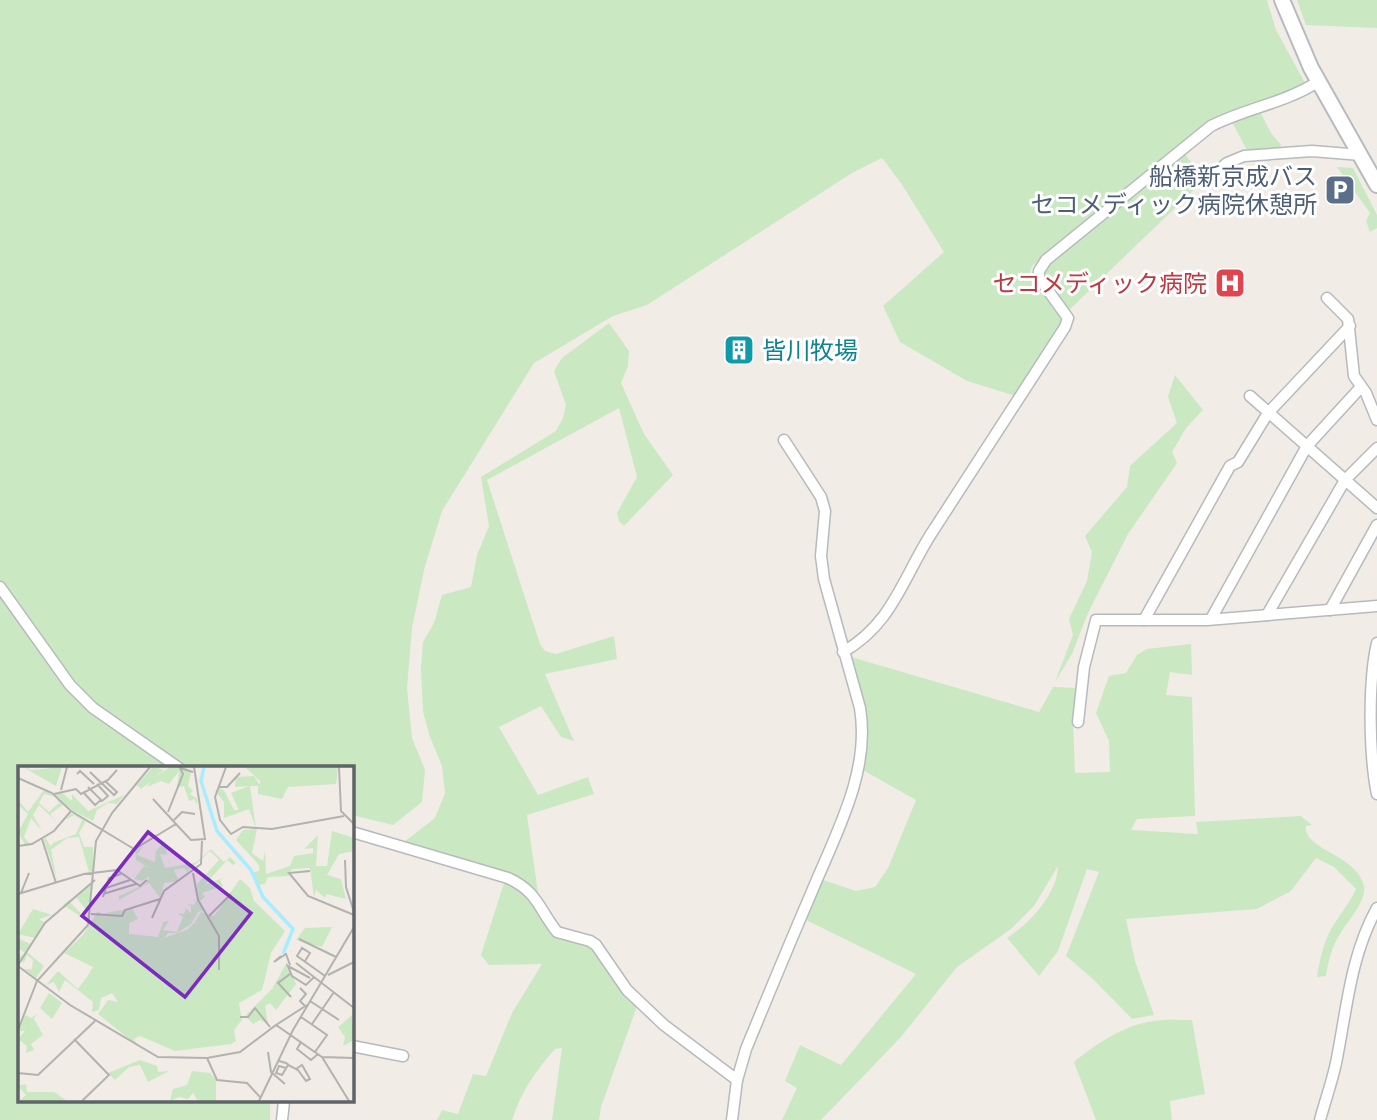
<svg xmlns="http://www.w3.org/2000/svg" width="1377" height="1120" font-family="Poppins,'Noto Sans JP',sans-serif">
	<rect width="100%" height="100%" fill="#f1ece6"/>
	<g fill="#cae9c2">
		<polygon points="0,0 1267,0 1276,30 1305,83 1279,97 1226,114 1209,124 1032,266 1030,273 1064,320 1016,396 967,381 900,342 883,306 944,252 901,183 882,158 852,173 647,305 613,316 534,363 442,511 424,570 412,628 407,688 412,738 425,770 422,802 393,825 352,815 352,768 19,768 19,1101 270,1101 270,1120 0,1120"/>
		<polygon points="1297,0 1377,0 1377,28 1306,25"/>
		<polygon points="1260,112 1271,133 1281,145 1280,148 1249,154 1231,120"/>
		<polygon points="1182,153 1185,154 1204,180 1068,311 1045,284 1043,274 1049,264"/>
		<polygon points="1337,167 1353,168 1377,215 1377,228 1370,232 1366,221 1370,213"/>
		<polygon points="609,323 629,351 628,366 621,383 644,434 673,475 624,526 619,521 617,513 637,477 619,408 487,480 540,644 545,651 556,654 614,636 617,659 545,674 574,741 561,737 541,706 499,727 538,795 588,777 594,794 527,815 538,893 526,881 508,872 404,842 435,818 445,793 442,766 430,737 423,712 421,670 423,642 434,623 442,595 471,587 477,555 489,526 481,477 556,431 563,418 566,405 554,371 562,358"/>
		<polygon points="1175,375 1203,410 1186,428 1172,452 1177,463 1128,534 1088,613 1072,654 1055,682 1073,635 1069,619 1087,581 1092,552 1085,536 1127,487 1130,466 1177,423 1168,397"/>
		<path d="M 1191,644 L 1192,675 L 1170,672 L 1166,695 L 1192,697 L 1195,816 L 1137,819 L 1131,830 L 1198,834 L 1196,822 L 1301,816 L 1312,825 L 1306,826 C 1303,850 1357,854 1364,886 C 1367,902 1344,925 1337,939 C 1331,950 1328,963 1326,976 L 1317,977 C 1320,959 1324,938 1335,923 C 1343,910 1349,904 1356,889 L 1334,867 L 1316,858 L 1291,891 L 1257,909 L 1126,919 L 1135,961 L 1154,1015 L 1132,1019 L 1093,979 L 1066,956 L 1099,872 L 1087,869 L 1058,951 L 1039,976 L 1007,938 C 1030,923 1057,894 1058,866 L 1034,906 L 1011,929 L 957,967 L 901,1037 L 821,1120 L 782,1120 L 797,1088 L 785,1081 L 800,1045 L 841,1065 L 916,974 L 804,919 L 820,879 L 856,891 L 875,887 L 888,868 L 916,800 L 861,769 L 866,741 L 850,662 L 851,657 L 1039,712 L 1053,687 L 1076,688 L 1073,719 L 1075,773 L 1110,772 L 1109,741 L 1096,713 L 1109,676 L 1126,673 L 1137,655 L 1147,649 Z"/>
		<path d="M 505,880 L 531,900 L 556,937 L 594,947 L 625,993 L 637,1006 L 601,1107 L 599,1120 L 552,1120 L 562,1048 L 555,1049 C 536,1070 521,1092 512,1120 L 437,1120 L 442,1110 L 458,1114 L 473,1074 L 486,1076 L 512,1013 L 542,964 L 489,965 L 481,955 Z"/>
		<path d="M 1192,1020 L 1205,1094 L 1170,1101 L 1172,1120 L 1096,1120 L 1074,1062 C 1096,1044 1124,1025 1153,1021 C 1165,1019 1179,1020 1192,1020 Z"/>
	</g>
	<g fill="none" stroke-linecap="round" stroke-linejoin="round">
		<g stroke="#b7babd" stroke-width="13">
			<g id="street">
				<polyline points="1205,182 1227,163 1244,156 1312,151 1361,155"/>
				<polyline points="1327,298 1348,319 1354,376 1366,393 1377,420"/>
				<polyline points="1250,396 1377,508"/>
				<polyline points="0,587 70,685 93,708 179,768"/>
				<polyline points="1330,610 1377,525"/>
				<polyline points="1267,615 1345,480 1377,448"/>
				<polyline points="1211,619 1307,446 1361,387"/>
				<polyline points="1144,620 1230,466 1238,462 1268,413 1350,326"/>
				<path d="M 1377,643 C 1368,682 1369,755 1377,794"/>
				<path d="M 843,652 C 892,624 902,580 931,534 C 976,465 1020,396 1065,327 L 1068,318 L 1039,278 L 1039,271 L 1046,260 L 1211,126 C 1246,108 1286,103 1319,81"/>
				<polyline points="1078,722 1084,667 1096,620 1207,620 1377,606"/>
				<path d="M 352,832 L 508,878 C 538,892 538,908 557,932 L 590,941 L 596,945 L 627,990 L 664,1025 L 737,1080"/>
				<polyline points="352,1046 403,1056"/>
				<polyline points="282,1120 284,1101"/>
				<path d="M 732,1120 L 737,1080 L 746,1049 C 767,998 788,947 810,896 C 834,837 871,773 860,708 L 824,579 L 821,556 L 825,511 L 821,497 L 784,440"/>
				<path d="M 1320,1120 C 1325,1101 1332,1082 1336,1063 C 1347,1009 1350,957 1377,908"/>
			</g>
		</g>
		<g stroke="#b5bbbe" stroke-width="18">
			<polyline id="secondary" points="1282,0 1311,68 1377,185"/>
		</g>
		<use href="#street" stroke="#fff" stroke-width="10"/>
		<use href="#secondary" stroke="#fff" stroke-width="14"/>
	</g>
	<defs>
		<g id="parking-square" transform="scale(1.575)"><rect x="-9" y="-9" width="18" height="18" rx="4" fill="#5c6f8a" stroke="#fff"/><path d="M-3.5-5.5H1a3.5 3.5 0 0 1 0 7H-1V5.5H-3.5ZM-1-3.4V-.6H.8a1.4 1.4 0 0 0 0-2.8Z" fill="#fff"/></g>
		<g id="hospital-square" transform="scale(1.575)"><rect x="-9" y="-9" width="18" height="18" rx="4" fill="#e0444e" stroke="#fff"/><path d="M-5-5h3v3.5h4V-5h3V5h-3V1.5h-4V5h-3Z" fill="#fff"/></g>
		<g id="building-square" transform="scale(1.575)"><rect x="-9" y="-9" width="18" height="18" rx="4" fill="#0f9aa8" stroke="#fff"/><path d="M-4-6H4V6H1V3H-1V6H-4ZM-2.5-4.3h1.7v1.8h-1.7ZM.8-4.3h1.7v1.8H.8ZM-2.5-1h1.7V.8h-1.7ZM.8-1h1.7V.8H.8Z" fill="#fff"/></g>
	</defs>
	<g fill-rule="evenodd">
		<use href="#parking-square" x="1340" y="190"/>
		<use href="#hospital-square" x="1230" y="283"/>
		<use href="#building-square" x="739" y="350"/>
	</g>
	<g text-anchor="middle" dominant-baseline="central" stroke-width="6" stroke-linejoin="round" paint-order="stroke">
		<g font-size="24" fill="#4e5e75" stroke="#fff" text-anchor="end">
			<text x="1317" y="176">船橋新京成バス<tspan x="1317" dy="28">セコメディック病院休憩所</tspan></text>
		</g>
		<g font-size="24" fill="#be3a42" stroke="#fff" text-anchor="end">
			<text x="1207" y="283">セコメディック病院</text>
		</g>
		<g font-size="24" fill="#0d838f" stroke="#fff" text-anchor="start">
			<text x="762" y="350">皆川牧場</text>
		</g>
	</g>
	<g transform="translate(18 766)">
		<rect width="336" height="336" fill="#f1ece6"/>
		<path d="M 5,1 L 14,4 L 44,1 L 38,20 ZM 135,1 L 146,4 L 136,12 L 152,1 L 168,1 L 173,7 L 170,20 L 175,25 L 172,28 L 179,33 L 179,38 L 176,33 L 171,35 L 166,20 L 159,22 L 161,5 L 151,18 L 143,15 L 129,21 L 132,16 L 123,23 L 119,19 ZM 227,1 L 320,1 L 318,18 L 270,21 L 264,33 L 240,28 L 240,20 L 232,20 L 238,62 L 231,43 L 206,52 L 206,36 L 197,25 L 201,21 L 207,26 L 216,44 L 221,44 L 213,27 L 231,20 L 217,21 L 218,11 L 236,10 L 241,18 L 243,16 ZM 26,24 L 36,30 L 26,28 L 21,37 L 31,46 L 41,37 L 38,33 L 45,39 L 32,48 L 40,57 L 21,39 L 15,49 L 24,65 L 13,52 L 6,71 L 12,78 L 7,79 L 0,66 L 10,48 L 0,39 L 0,34 L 10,46 ZM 42,25 L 54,35 L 54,28 L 70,45 L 106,29 L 99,38 L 90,37 L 79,44 L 75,55 L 54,44 L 38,29 ZM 52,48 L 56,48 L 68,55 L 61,67 L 66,81 L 75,81 L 75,105 L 71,106 L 61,71 L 49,72 L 33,84 L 39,114 L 26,74 L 26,73 L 38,65 L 28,72 L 32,80 L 37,76 L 58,68 L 64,54 L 56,49 L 48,54 ZM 239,63 L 234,87 L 245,95 L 247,85 L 248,108 L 272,100 L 276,90 L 295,87 L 295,82 L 286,83 L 300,69 L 298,100 L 309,100 L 314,65 L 336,72 L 336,85 L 321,88 L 309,109 L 323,113 L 328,133 L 308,128 L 307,132 L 298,124 L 296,131 L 292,102 L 274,103 L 271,110 L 250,111 L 247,118 L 240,119 L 235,107 L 242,104 L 240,98 L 218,74 L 225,64 ZM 147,75 L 149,89 L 142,88 L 147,102 L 177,97 L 193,83 L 206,96 L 212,91 L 218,97 L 215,99 L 209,94 L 187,119 L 207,111 L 202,114 L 205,120 L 184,127 L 187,131 L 181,136 L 186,144 L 180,146 L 173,158 L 159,167 L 150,167 L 146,172 L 169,164 L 177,156 L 183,146 L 196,150 L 222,113 L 232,122 L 236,135 L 267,165 L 253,187 L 244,224 L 221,237 L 224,254 L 216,264 L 218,275 L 213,278 L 157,285 L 122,270 L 116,273 L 120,280 L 80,248 L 90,234 L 100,236 L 94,227 L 83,232 L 81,244 L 74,246 L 75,236 L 47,214 L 41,226 L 36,216 L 28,219 L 40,205 L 60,223 L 71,208 L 75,201 L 46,187 L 65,169 L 80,145 L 87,151 L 88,147 L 114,142 L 120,153 L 111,157 L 111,168 L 140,171 L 145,156 L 151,155 L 145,164 L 159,166 L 165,151 L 159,147 L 166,148 L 168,142 L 173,147 L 173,140 L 169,138 L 176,139 L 179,133 L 179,118 L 201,94 L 192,85 L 169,106 L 166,102 L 156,104 L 161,115 L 146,117 L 142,132 L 131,117 L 101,134 L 101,130 L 128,118 L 132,110 L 124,115 L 116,113 L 126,100 L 131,102 L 118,94 L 117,84 L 125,80 L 119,89 L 137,96 L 138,85 ZM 76,115 L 69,145 L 57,130 L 51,135 L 70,155 L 45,139 ZM 15,143 L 34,149 L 21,153 L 27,157 L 9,186 L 26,200 L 18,212 L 6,203 L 14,203 L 15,194 L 9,189 L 6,197 L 0,192 L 7,187 L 1,183 L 0,172 L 12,178 L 17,172 L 0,168 ZM 314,161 L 304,181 L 278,174 L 287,162 ZM 269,196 L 278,218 L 258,244 L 252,237 L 247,240 L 250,258 L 242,254 L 235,258 L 227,250 L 254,223 ZM 31,227 L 44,237 L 34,253 L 22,242 ZM 19,247 L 16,253 L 25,269 L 13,278 L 16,284 L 8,287 L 9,280 L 0,273 L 7,265 L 0,265 L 7,249 L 14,252 ZM 334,249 L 336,274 L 325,280 L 327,271 L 320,261 ZM 122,294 L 139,300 L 140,306 L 151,305 L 130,316 L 122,299 L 111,301 L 97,314 L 90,307 ZM 174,305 L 192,307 L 198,313 L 198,335 L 180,335 L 175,327 L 170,333 L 161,331 L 152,335 L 155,323 L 169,319 ZM 8,318 L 9,326 L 36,326 L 49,335 L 1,335 L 8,329 L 0,320 Z" fill="#cae9c2"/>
		<path fill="none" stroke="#a8ecff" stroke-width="3.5" d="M 186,1 L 183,15 L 199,65 L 233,104 L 245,131 L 275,163 L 265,188"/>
		<path fill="none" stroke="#b2b2af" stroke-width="2" d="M 208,1 L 197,31 L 202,54 L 213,68 L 225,61 L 254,63 L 326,50M 321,1 L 323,45 L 336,58M 72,6 L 96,29 L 99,26 L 87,15M 59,8 L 62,5 L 76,18M 0,12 L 34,27 L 53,45 L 116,83M 70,21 L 84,35 L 90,30 L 79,18M 200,21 L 209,21 L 222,7M 43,24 L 49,1M 65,26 L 77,39 L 83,34M 36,28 L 58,23 L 63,28 L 90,14 L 99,4M 135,33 L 158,58M 150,46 L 165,8 L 162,2 L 175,6M 156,54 L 164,46 L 177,48M 24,73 L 38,117M 0,80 L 14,78 L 36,65 L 53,45M 327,94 L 328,121 L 336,146M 99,104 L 122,120 L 129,114M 292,105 L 271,107 L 290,130 L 336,149M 175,107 L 180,134 L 201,170 L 201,204M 88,122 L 112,114M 3,127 L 11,107M 0,128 L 66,108 L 99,104 L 115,84 L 158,58 L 173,74 L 187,73 L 176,1M 85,128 L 118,118M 85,131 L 91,112 L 103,108M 73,148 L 104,150 L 107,144 L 142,133M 191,150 L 213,128M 134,152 L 146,125 L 183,98 L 184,75M 281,173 L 318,191M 263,190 L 256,196 L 268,188 L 272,199M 287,195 L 292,187 L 284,182 L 279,190 L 307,210M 278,197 L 296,211M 0,199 L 27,157 L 77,114M 0,200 L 52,239 L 140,291 L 189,292 L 222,286 L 258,259 L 304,291 L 336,292M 272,208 L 260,217 L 273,231M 310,209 L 336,196M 292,212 L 270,200 L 274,210 L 288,219 L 296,211 L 336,242M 282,222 L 288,228 L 282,235 L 287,240M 292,235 L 321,254M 222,251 L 230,251 L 237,242 L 252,261M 283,251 L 309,269 L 297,286M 294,258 L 316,226M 258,259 L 289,239M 0,264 L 19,215 L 70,159 L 78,75 L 94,47 L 132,1M 56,273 L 91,309 L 64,335M 283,276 L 279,283 L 293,294 L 300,288M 250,286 L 253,306 L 267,318M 304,291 L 331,335M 189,292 L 199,314 L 229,317 L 242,331M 261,295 L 268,297 L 272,300 L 280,304 L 288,315 L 292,313 L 284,299 L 278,303M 268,302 L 261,300 L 258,307 L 264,309 L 270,299M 0,307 L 20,309 L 77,255M 241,335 L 275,264 L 336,161"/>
		<path fill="#7b2cbf" fill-opacity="0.15" stroke="#7b2cbf" stroke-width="3.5" d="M 130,66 L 233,147 L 167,231 L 64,150 Z"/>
		<rect width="336" height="336" fill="none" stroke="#5e6467" stroke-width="3.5"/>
	</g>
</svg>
